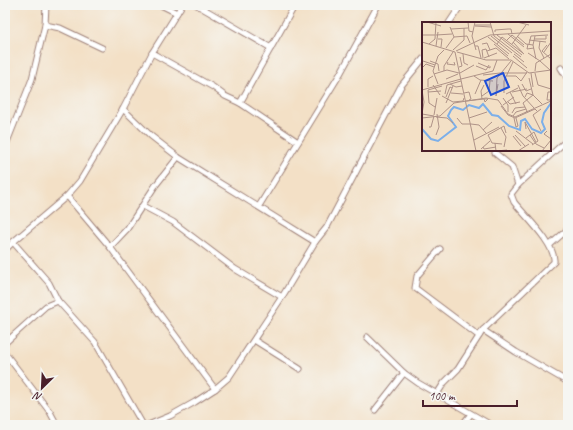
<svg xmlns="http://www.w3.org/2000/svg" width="573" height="430" font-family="Caveat,sans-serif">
	<rect width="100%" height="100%" fill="#f6f6f2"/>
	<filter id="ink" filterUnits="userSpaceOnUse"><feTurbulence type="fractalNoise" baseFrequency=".025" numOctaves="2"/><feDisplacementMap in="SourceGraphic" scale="8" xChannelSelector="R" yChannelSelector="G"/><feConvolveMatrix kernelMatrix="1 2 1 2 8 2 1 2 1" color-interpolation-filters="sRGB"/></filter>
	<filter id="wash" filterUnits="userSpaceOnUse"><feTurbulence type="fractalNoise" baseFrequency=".012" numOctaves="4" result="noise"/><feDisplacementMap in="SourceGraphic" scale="16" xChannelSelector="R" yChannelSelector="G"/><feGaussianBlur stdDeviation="0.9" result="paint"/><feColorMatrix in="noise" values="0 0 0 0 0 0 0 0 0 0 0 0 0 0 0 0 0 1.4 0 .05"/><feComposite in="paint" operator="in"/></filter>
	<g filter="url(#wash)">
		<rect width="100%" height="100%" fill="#f3e0c6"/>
	</g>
	<g filter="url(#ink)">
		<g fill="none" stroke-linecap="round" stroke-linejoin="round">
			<g stroke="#9e8078" stroke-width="7">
				<g id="minor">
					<polyline points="161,5 177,13"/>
					<polyline points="197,5 271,48"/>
					<polyline points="449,23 461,5"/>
					<polyline points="45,25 60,28 102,48"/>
					<polyline points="152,53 213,87 225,96 240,103 298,142"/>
					<polyline points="561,68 568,79"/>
					<polyline points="240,103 295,5"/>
					<polyline points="123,109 151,136 178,157 315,242"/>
					<polyline points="5,147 32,79 45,25 46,5"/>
					<polyline points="495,153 512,167 518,185"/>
					<polyline points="67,196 110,247 215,389"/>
					<polyline points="143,206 173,222 235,269 282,297"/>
					<polyline points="259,206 340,74 378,5"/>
					<polyline points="13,242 49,283 58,301 95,342 143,425"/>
					<polyline points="550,245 568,229"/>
					<polyline points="110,247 127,229 155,186 178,157"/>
					<polyline points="440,249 417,276 415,288 479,336"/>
					<polyline points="5,250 13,242 67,196 80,181 123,109 152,53 182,5"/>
					<polyline points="483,330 516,352 568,382"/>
					<polyline points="367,337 404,373 418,383 491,425"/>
					<polyline points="254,340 300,369"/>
					<polyline points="5,343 46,306 58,301"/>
					<polyline points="5,353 50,412 57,425"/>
					<path d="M 437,394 L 444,383 L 458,369 L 483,330 L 554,262 C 556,245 525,216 514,202 L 511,194 L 518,185 L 568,139"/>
					<polyline points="375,410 404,373"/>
					<polyline points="148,425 170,416 195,402 215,389 229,377 282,297 315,242 327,227 401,86 423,59"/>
					<polyline points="462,425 471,414"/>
				</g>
			</g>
			<use href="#minor" stroke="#fff" stroke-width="5"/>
		</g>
	</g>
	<g transform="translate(422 22)">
		<rect width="129" height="129" fill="#f3e0c6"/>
		<path fill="none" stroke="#7cafe9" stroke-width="2" d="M 0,107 L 9,117 L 16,119 L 34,105 L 26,94 L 29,88 L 32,85 L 41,88 L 47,83 L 57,86 L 61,82 L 70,93 L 76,94 L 87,104 L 98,108 L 99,99 L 103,97 L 110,107 L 119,111 L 123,107 L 120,100 L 122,91 L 129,81"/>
		<path fill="none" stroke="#af9388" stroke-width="1" d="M 5,0 L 19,4M 46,0 L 47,9 L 51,10M 53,0 L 50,14 L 54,28M 68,0 L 72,14 L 99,35M 95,0 L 107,3M 53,3 L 69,3M 53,4 L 69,5M 29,7 L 46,6M 73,10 L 73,8 L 86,7 L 89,7 L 90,12M 86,12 L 102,25M 0,13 L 13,13M 14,13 L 30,12M 75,13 L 100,33M 69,14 L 90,31M 95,14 L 104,22 L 111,23M 113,14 L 111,23 L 114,37M 32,15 L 45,14 L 48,21M 66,15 L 87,32M 16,17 L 20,17 L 19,25M 112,17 L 124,17 L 124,14M 85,18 L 90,13 L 102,23M 107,18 L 124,20M 118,19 L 117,26 L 122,36M 0,20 L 33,30M 91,20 L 101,31M 7,22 L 13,17 L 14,0M 60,22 L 65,21 L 68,28M 72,22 L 86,34M 75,22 L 80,15 L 102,32M 90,22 L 104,3M 106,22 L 105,27 L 112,26M 107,22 L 109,14 L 126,13M 125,23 L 120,29 L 129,37M 14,24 L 16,10M 53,24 L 56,24 L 59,36M 24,26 L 32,15 L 28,5M 31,28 L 42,18 L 42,6M 34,29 L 68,13 L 129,9M 65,29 L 74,26 L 87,37M 33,30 L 54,129M 35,30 L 64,38 L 89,38 L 107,51 L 129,48M 122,30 L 129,20M 106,31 L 118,39M 41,32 L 42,41 L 46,43M 92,32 L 102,40M 91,34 L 105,46M 61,36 L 60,28 L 64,27 L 67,35M 62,36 L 75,31M 1,39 L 13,43M 8,39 L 16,42 L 17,49M 118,39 L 128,48M 26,40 L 25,42 L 33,43 L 32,40M 56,41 L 68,46 L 68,44M 54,44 L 64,48 L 67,43M 37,45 L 40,44 L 38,35M 0,46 L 4,42 L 12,45M 22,49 L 22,44 L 31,30M 113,49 L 114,41 L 129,32M 38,51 L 52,43M 78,51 L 105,51M 109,51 L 111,65M 113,51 L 116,63 L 129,67M 12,52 L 25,48 L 37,51M 61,53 L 78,51M 52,54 L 58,58 L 71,59M 85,54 L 94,54 L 99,59 L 105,50M 107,56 L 111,73M 24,57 L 36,52M 39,57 L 71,49 L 75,38M 16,62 L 11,49 L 16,34 L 22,28M 28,62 L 34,65 L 40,64M 100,62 L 104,69 L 109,67M 11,63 L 18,73M 96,63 L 101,74 L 112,86M 6,65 L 6,57 L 11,54M 0,68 L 2,80 L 0,92 L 12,94 L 9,105 L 7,105M 0,68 L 39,57M 6,70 L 19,69M 88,70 L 94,82M 90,70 L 105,67M 29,71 L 41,72M 42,71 L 47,70 L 49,77 L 47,78M 82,71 L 82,59 L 91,40M 23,72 L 25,63 L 39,59M 53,72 L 59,58M 84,72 L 96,66M 20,74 L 31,80M 60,74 L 67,69 L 68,59M 74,74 L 75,56 L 89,39M 74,74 L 76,62M 24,75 L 28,65 L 30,66M 103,75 L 105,71 L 111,73 L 120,82M 81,76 L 86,83 L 86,90M 60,77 L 59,69 L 62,63M 128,78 L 125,78 L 126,70 L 129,70M 44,79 L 62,77 L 63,80 L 66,77 L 62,77M 31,80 L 41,79 L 42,76M 86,80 L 88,82 L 98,80M 24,81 L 31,64M 81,83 L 92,75M 79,84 L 86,93 L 93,96 L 113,87 L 115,89M 13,85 L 7,81 L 6,68 L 20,64M 119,87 L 111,93 L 119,109M 90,91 L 93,86 L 103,85M 103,91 L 105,89 L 101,81 L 111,73M 12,93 L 15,76M 91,94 L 94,90 L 104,87M 14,95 L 25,96 L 31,101M 0,96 L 18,94 L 32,81 L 64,76 L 76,78 L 86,92 L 93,95 L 129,79M 35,96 L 40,102 L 49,102M 47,96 L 65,90M 92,96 L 94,105 L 96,104 L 94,96M 49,102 L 57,103 L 64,111M 79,106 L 84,115 L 82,125M 104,107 L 103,100 L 114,120M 61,108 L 70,100M 94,109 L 111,122M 125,109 L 122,112 L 129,117M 14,113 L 17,105 L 15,92M 66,113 L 82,104 L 84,111M 66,113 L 70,121 L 80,122M 93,113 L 103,124M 108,113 L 114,122 L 122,126M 91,114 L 99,124M 104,116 L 112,110 L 116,119 L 110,123M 52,118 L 77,105M 73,121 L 74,129 L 85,128M 61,125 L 62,127 L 74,125M 59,127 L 68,119M 96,129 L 107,122M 120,129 L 129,118"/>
		<path fill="#1d4ed8" fill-opacity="0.15" stroke="#1d4ed8" stroke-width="2" d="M 81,51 L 87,65 L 69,73 L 63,59 Z"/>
		<rect width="129" height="129" fill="none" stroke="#4a1f2b" stroke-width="2"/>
	</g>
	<rect width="573" height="430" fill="none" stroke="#f6f6f2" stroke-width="20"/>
	<g transform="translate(42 388) rotate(204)" stroke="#f6f6f2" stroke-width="3" paint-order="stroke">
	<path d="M0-3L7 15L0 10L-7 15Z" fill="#4a1f2b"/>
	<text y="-6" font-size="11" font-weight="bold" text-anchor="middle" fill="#4a1f2b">N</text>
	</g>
	<path d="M423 400v6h94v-6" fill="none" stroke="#4a1f2b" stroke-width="2"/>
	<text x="429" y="400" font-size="12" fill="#4a1f2b" stroke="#f6f6f2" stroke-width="3" paint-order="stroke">100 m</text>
</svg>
